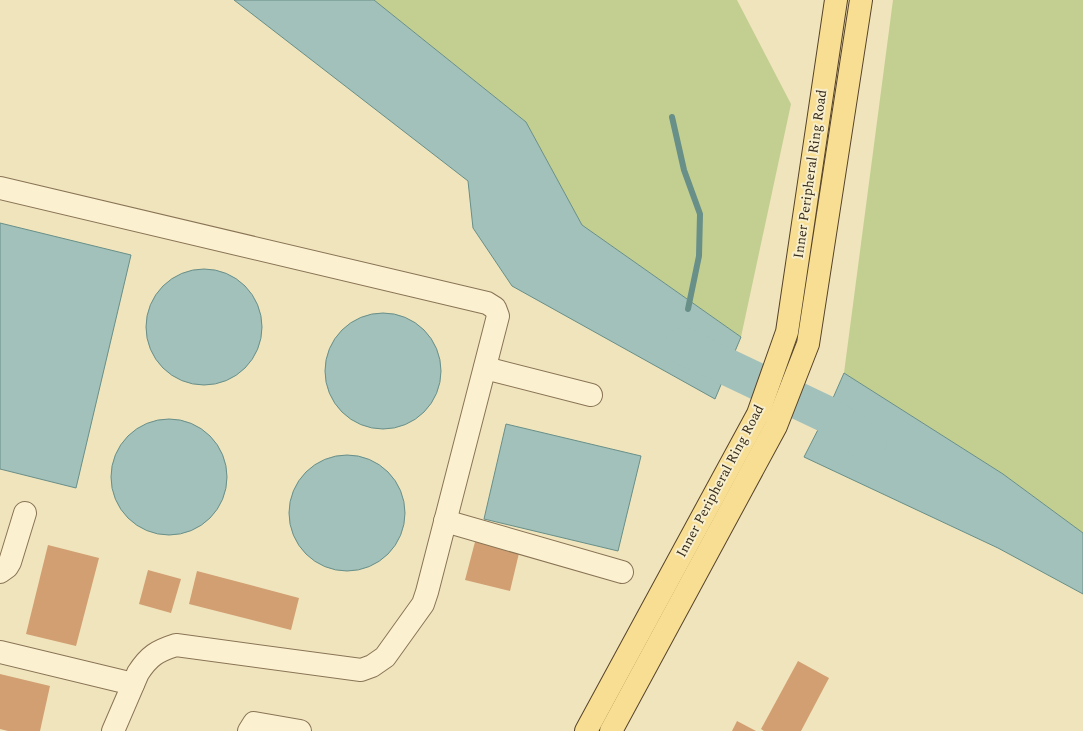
<svg xmlns="http://www.w3.org/2000/svg" width="1083" height="731" font-family="Spectral,serif">
	<rect width="100%" height="100%" fill="#f0e4bd"/>
	<g fill="#c3cf91">
		<polygon points="374,0 737,0 791,104 741,337 582,225 526,122"/>
		<polygon points="893,0 1083,0 1083,533 1003,474 844,373"/>
	</g>
	<g fill="#a1c1ba" stroke="#688f88">
		<polygon points="234,0 374,0 526,122 582,225 741,337 715,399 512,286 473,228 468,181"/>
		<polygon points="0,223 131,255 76,488 0,469"/>
		<circle cx="204" cy="327" r="58"/>
		<circle cx="383" cy="371" r="58"/>
		<polygon points="844,373 1003,474 1083,533 1083,594 998,548 804,457 826,414"/>
		<circle cx="169" cy="477" r="58"/>
		<polygon points="506,424 641,456 618,551 484,519"/>
		<circle cx="347" cy="513" r="58"/>
	</g>
	<g fill="none" stroke-linecap="round" stroke-linejoin="round">
		<polyline stroke="#688f88" stroke-width="6" points="672,117 684,170 700,214 699,256 688,309"/>
		<polyline stroke="#a1c1ba" stroke-width="37" points="683,346 826,414 868,443"/>
	</g>
	<g fill="#d19f71">
		<polygon points="476,538 520,549 510,591 465,580"/>
		<polygon points="48,545 99,558 76,646 26,634"/>
		<polygon points="148,570 181,579 171,613 139,604"/>
		<polygon points="197,571 299,598 291,630 189,604"/>
		<polygon points="798,661 829,678 801,731 764,731 761,729"/>
		<polygon points="0,674 50,686 40,731 8,731 0,729"/>
		<polygon points="737,721 756,731 732,731"/>
	</g>
	<g fill="none" stroke-linecap="round" stroke-linejoin="round">
		<g stroke="#897455" stroke-width="24">
			<g id="minor">
				<path d="M 0,188 L 487,303 L 495,308 L 498,316 L 427,592 L 423,604 L 385,657 L 372,666 L 361,670 L 176,645 C 157,651 149,656 138,673 L 113,731"/>
				<polyline points="485,368 591,395"/>
				<polyline points="445,521 622,572"/>
				<polyline points="0,572 7,567 10,562 25,513"/>
				<polyline points="0,652 133,684"/>
				<polyline points="249,731 254,723 300,731"/>
			</g>
		</g>
		<g stroke="#56422a" stroke-width="24">
			<g id="major">
				<polyline points="586,731 758,414 787,332 836,0"/>
				<polyline points="611,731 776,426 808,344 861,0"/>
			</g>
		</g>
		<use href="#minor" stroke="#fbf1d1" stroke-width="22"/>
		<use href="#major" stroke="#f7de92" stroke-width="22"/>
	</g>
	<g text-anchor="middle" dominant-baseline="central" stroke-width="4" stroke-linejoin="round" paint-order="stroke">
		<g font-size="14" fill="#372b1b" stroke="#f7eecd">
			<text transform="translate(810 174) rotate(-82)">Inner Peripheral Ring Road</text>
			<text transform="translate(720 481) rotate(-62)">Inner Peripheral Ring Road</text>
		</g>
	</g>
</svg>
